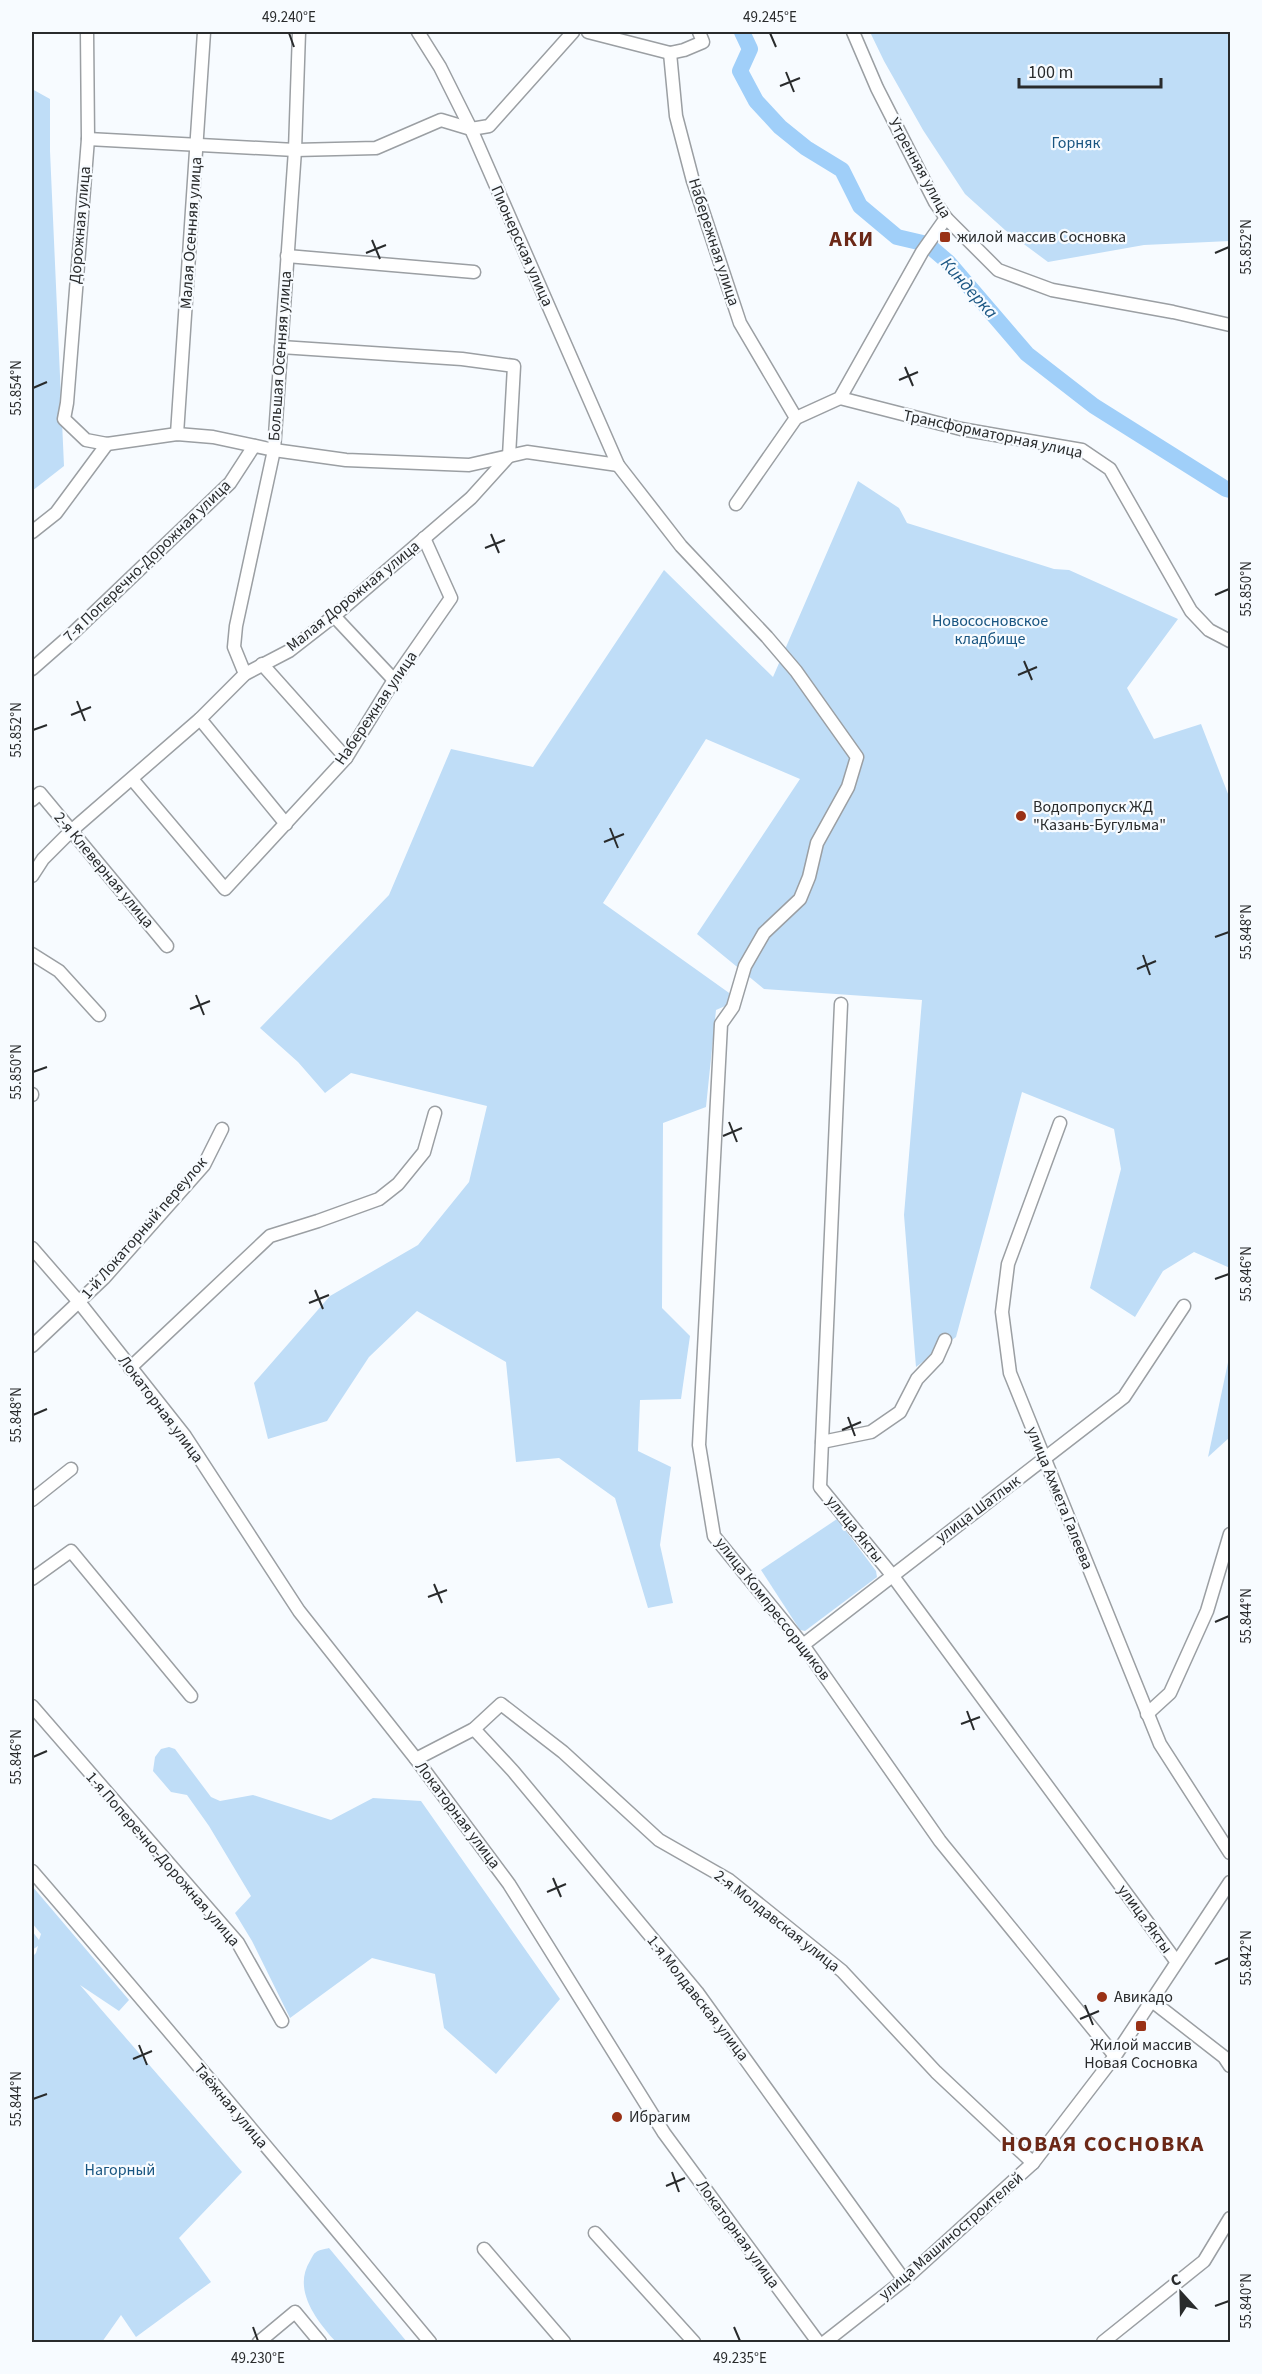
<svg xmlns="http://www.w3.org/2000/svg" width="1262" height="2374" font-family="'Source Sans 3',sans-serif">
	<rect width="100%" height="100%" fill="#f7fbff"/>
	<g fill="#bfddf7">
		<polygon points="870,32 1230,32 1230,241 1144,245 1048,262 1005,230 965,194 923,130 884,61"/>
		<polygon points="32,89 50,99 50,151 64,466 32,491"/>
		<polygon points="858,481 899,508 907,523 1054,569 1069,570 1178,619 1127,688 1154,739 1201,724 1230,799 1230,1268 1194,1252 1163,1271 1135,1317 1090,1288 1121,1169 1114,1129 1022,1092 956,1337 916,1367 904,1215 922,1000 764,989 697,934 800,779 706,739 603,903 739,1000 716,1010 706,1107 663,1123 662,1308 690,1336 681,1399 640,1400 638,1451 671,1467 660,1545 673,1603 648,1608 615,1498 559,1458 516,1462 506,1362 417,1311 369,1357 327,1421 268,1439 254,1383 330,1296 418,1245 469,1182 487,1106 351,1073 325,1093 298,1062 260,1028 389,895 451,749 533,767 664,570 773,677"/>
		<polygon points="1230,1353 1230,1437 1208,1457"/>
		<polygon points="837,1519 876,1571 877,1577 805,1631 800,1630 761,1570"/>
		<polygon points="169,1747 175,1749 211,1797 220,1801 253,1795 331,1820 373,1798 421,1801 560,1999 496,2074 444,2028 435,1974 372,1958 290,2018 252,1941 235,1913 251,1896 209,1826 187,1795 171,1792 153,1771 155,1757 161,1749"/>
		<polygon points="32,1886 129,2000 119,2011 80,1985 242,2172 179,2238 211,2282 136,2337 121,2315 102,2342 32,2342 32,1957 36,1953 38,1946 32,1950 32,1931 39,1940 41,1934 32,1923"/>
		<path d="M 329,2248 L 407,2342 L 336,2342 C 317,2321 292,2290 310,2261 C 310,2261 314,2253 315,2253 C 318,2250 325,2249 329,2248 Z"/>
	</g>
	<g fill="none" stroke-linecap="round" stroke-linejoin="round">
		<polyline stroke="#a0cff9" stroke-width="16" points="742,32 750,49 740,71 756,101 780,127 806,148 842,170 860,206 897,237 927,244 948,262 1027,354 1094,406 1226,489 1230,490"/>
		<g stroke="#9b9fa3" stroke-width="15">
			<g id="minor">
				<polyline points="87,32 88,139 67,403 64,419 86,440 107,444 177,434 213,437 274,450 346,460 469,465 527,452 618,465"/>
				<polyline points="418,32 440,67 471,129 618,465 681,546 767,637 796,671 857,757 848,787 817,843 809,877 800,899 764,933 745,966 733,1007 721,1024 699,1445 714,1536 803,1645 940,1841 1115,2056"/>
				<polyline points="588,32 670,53 684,50 703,42 699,32"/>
				<polyline points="853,32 877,88 935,202 946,218 998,270 1052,290 1173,312 1230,325"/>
				<polyline points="670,53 676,116 693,181 740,323 796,418"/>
				<polyline points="88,139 295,150 376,148 441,120 471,129 489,126 573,32"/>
				<polyline points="287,256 474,272"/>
				<polyline points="281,347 462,359 514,366 509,456"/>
				<polyline points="840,398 961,429 1082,450 1110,469 1191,611 1209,630 1230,641"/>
				<polyline points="177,434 204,32"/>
				<polyline points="736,504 796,418 840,398 922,252 946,218"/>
				<polyline points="32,532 56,513 107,444"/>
				<polyline points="334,616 394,680"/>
				<polyline points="262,664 346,758"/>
				<polyline points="32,669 73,633 230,483 254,446"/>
				<polyline points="245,674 234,647 236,626 274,450 295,150 299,32"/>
				<polyline points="200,719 286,824"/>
				<polyline points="132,779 225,889 346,758 394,680 451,598 424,538"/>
				<polyline points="32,800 40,793 167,946"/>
				<polyline points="32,876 43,859 71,831 200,719 245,674 289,651 334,616 471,498 509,456"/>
				<polyline points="32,954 59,971 99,1015"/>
				<polyline points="841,1004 820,1487 892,1575 1176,1961"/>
				<polyline points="32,1094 32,1095"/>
				<polyline points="1060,1123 1008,1264 1002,1312 1010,1373 1160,1744 1230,1853"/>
				<polyline points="32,1248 79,1302 185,1436 299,1611 416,1759 509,1884 664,2133 818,2342"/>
				<polyline points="32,1346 104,1278 204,1165 222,1129"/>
				<polyline points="130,1368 270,1236 318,1221 379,1199 398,1184 424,1152 435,1113"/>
				<polyline points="822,1442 871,1432 900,1412 917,1379 937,1358 945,1340"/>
				<polyline points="32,1500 71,1469"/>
				<polyline points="32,1579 71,1551 191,1696"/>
				<polyline points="803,1645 1124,1397 1184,1306"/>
				<polyline points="32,1706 238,1943 282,2021"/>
				<polyline points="1147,1714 1170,1693 1207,1611 1230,1534"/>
				<polyline points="474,1729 513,1771 697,1992 904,2280"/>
				<polyline points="416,1759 474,1729 501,1704 563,1752 659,1840 729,1880 842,1971 936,2072 1033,2163"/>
				<path d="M 32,1871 C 166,2026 298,2184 430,2342"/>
				<polyline points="1152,2001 1224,2057 1230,2066"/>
				<polyline points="595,2233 694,2342"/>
				<polyline points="484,2249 564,2342"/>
				<polyline points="259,2342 295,2312 320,2342"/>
				<polyline points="825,2342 904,2280 1033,2163 1115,2056 1230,1882"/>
				<polyline points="1103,2342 1204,2261 1230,2218"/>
			</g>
		</g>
		<use href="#minor" stroke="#fff" stroke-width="12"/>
	</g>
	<path fill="none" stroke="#292b2c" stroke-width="2" d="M 289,33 L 294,47M 770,33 L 776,47M 786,72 L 794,92M 780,86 L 800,78M 372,240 L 380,259M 366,253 L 386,245M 1215,253 L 1229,247M 905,367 L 913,386M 899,380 L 918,372M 33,388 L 47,382M 491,534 L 499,553M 485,548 L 505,540M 1215,595 L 1229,589M 1024,661 L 1032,680M 1018,675 L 1037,667M 77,701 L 85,721M 71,715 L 91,707M 33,730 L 47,725M 610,828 L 618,848M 604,842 L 624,834M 1215,937 L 1229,932M 1143,955 L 1150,975M 1137,969 L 1156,961M 196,995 L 204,1015M 190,1009 L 210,1001M 33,1072 L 47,1067M 729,1122 L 737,1142M 723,1136 L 742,1128M 1215,1279 L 1229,1274M 315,1290 L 323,1309M 309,1303 L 329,1295M 33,1415 L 47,1409M 848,1417 L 855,1436M 842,1430 L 861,1422M 434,1584 L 442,1603M 428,1597 L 447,1590M 1215,1622 L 1229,1616M 967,1711 L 974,1730M 961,1724 L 980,1717M 33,1757 L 47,1751M 553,1878 L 561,1897M 547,1892 L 566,1884M 1215,1964 L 1229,1958M 1085,2005 L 1093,2025M 1080,2019 L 1099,2011M 139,2045 L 147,2065M 133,2059 L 152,2051M 33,2099 L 47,2094M 672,2172 L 679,2192M 666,2186 L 685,2178M 1215,2306 L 1229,2301M 253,2327 L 258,2341M 734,2327 L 740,2341"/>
	<g fill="#993116" stroke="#f7fbff" stroke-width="2">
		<rect x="939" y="231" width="12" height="12" rx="3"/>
		<circle cx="1021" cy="816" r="6"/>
		<circle cx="1102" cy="1997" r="6"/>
		<rect x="1135" y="2020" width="12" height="12" rx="3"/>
		<circle cx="617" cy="2117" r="6"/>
	</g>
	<g text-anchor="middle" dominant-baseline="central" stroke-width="4.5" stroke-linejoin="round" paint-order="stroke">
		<g font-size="16" fill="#195581" stroke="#f7fbff">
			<text x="1076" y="143">Горняк</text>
			<text x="990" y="621">Новососновское<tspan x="990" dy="18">кладбище</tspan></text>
			<text x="120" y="2170">Нагорный</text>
		</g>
		<g font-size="16" fill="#292b2c" stroke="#f7fbff">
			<text transform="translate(920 168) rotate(61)">Утренняя улица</text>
			<text transform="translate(80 225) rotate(-85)">Дорожная улица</text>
			<text transform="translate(191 233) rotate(-86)">Малая Осенняя улица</text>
			<text transform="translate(714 242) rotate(72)">Набережная улица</text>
			<text transform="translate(522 246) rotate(66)">Пионерская улица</text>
			<text transform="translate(280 356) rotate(-86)">Большая Осенняя улица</text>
			<text transform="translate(993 434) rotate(12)">Трансформаторная улица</text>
			<text transform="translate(147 561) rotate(-44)">7-я Поперечно-Дорожная улица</text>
			<text transform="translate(353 596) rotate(-39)">Малая Дорожная улица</text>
			<text transform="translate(376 708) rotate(-56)">Набережная улица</text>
			<text transform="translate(104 870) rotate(50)">2-я Клеверная улица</text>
			<text transform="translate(144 1228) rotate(-49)">1-й Локаторный переулок</text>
			<text transform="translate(161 1409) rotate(53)">Локаторная улица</text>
			<text transform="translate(1060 1498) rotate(68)">улица Ахмета Галеева</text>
			<text transform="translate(978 1509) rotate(-37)">улица Шатлык</text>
			<text transform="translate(855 1529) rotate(51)">улица Якты</text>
			<text transform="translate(773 1609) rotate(52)">улица Компрессорщиков</text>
			<text transform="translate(458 1815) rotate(53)">Локаторная улица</text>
			<text transform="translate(163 1859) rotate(49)">1-я Поперечно-Дорожная улица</text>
			<text transform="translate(1145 1919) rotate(54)">улица Якты</text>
			<text transform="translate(777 1921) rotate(38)">2-я Молдавская улица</text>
			<text transform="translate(698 1998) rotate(52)">1-я Молдавская улица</text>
			<text transform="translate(231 2106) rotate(50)">Таёжная улица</text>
			<text transform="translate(738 2234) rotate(54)">Локаторная улица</text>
			<text transform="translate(951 2236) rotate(-41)">улица Машиностроителей</text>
		</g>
		<g font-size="16" fill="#292b2c" stroke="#f7fbff" text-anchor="start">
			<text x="957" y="237">жилой массив Сосновка</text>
			<text x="1033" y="807">Водопропуск ЖД<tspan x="1033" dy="18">"Казань-Бугульма"</tspan></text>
			<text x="1114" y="1997">Авикадо</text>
			<text x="1141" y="2045" text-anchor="middle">Жилой массив<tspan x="1141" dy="18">Новая Сосновка</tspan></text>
			<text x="629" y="2117">Ибрагим</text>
		</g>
		<g font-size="18" font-style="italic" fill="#1b5784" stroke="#f7fbff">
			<text transform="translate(969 288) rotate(48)">Киндерка</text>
		</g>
		<g font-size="22" font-weight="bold" letter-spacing="1.5" fill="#6b2817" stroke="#f7fbff">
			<text x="852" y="239">АКИ</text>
			<text x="1103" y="2144">НОВАЯ СОСНОВКА</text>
		</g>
	</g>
	<rect width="1262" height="2374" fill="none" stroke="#f7fbff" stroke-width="66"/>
	<g transform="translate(1181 2293) rotate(338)" stroke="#f7fbff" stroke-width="4.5" paint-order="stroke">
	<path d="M0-4.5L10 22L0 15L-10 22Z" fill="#292b2c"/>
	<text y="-9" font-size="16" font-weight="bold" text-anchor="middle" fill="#292b2c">С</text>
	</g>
	<path d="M1019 78v9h142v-9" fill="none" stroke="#292b2c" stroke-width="3"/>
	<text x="1028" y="78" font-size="18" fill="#292b2c" stroke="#f7fbff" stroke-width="4.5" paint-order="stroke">100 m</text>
	<rect x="33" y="33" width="1196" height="2308" fill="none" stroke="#292b2c" stroke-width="2"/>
	<g font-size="15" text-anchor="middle" fill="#292b2c">
		<text x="289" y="22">49.240°E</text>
		<text x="770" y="22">49.245°E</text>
		<text transform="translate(1246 247) rotate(-90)" y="5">55.852°N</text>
		<text transform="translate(16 388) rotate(-90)" y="5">55.854°N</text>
		<text transform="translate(1246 589) rotate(-90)" y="5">55.850°N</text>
		<text transform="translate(16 730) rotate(-90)" y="5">55.852°N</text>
		<text transform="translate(1246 932) rotate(-90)" y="5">55.848°N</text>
		<text transform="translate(16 1072) rotate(-90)" y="5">55.850°N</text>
		<text transform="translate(1246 1274) rotate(-90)" y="5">55.846°N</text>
		<text transform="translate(16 1415) rotate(-90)" y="5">55.848°N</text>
		<text transform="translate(1246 1616) rotate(-90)" y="5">55.844°N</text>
		<text transform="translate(16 1757) rotate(-90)" y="5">55.846°N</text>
		<text transform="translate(1246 1958) rotate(-90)" y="5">55.842°N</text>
		<text transform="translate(16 2099) rotate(-90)" y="5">55.844°N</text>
		<text transform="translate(1246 2301) rotate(-90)" y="5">55.840°N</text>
		<text x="258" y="2363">49.230°E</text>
		<text x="740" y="2363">49.235°E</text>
	</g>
</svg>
